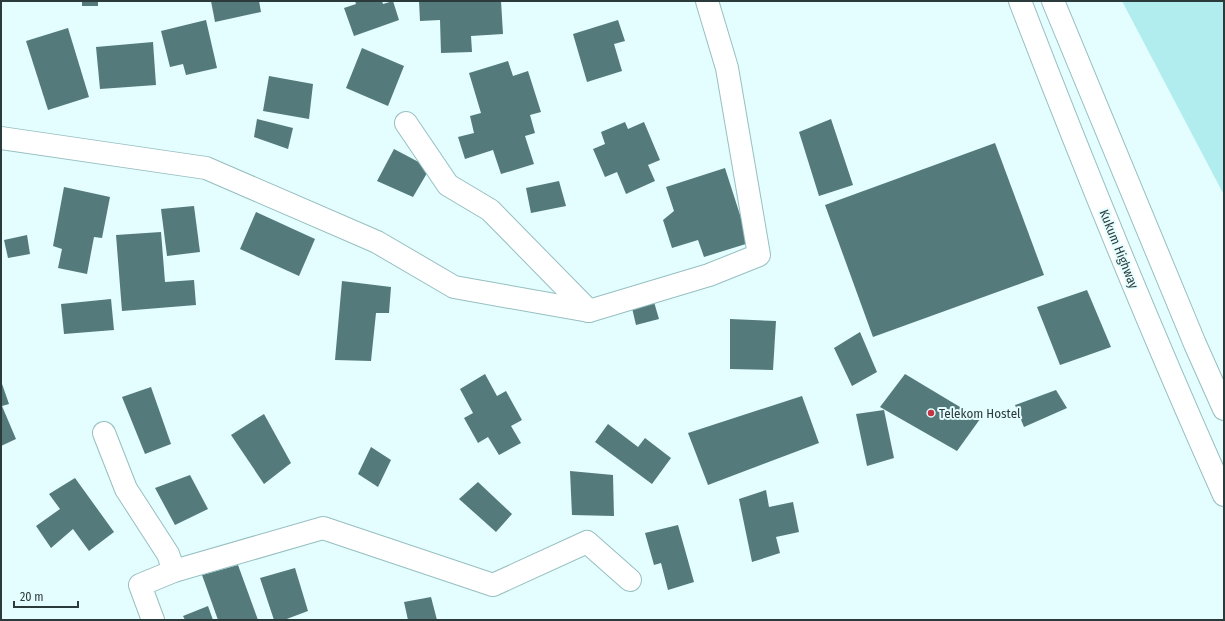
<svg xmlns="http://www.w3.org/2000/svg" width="1225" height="621" font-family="'Fira Sans Condensed',sans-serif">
	<rect width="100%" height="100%" fill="#e4fdfe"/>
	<polygon fill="#b1ecef" points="1122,1 1224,1 1224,195"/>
	<g fill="#547a7b">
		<rect x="82" y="1" width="16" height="5"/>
		<polygon points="211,1 259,1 261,12 215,22"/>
		<polygon points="355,1 382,1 383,4 393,1 399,20 354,36 344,8 356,4"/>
		<polygon points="419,1 501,1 503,34 471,36 472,52 441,53 440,20 420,21"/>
		<polygon points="206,20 217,68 186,75 183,64 170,67 161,31"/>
		<polygon points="618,20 625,41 614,44 622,71 587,82 573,34"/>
		<polygon points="68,28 89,97 48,110 26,41"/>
		<polygon points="153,42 156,85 100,89 96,47"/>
		<polygon points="362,48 404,66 388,106 346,88"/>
		<polygon points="508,61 513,76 528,71 541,112 530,115 535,133 525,136 534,164 501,174 493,150 465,159 458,137 474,133 470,116 481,113 469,73"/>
		<polygon points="269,76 313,84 309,119 263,111"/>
		<polygon points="257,119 293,128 288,149 254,137"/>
		<polygon points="831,119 853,185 819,196 799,132"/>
		<polygon points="625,122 628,129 644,122 660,160 648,165 655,181 626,194 617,172 605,177 593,149 605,144 601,132"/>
		<polygon points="995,143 1044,275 873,337 825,205"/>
		<polygon points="394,149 430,168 413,197 377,181"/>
		<polygon points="725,168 749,243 704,257 698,240 672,248 663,220 674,211 666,187"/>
		<polygon points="559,181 566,206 531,213 526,188"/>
		<polygon points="64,187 110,197 102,238 94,237 87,274 58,268 62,249 53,246"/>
		<polygon points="194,206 200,252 167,256 161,209"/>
		<polygon points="256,212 315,239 299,276 240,249"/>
		<polygon points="161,232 165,282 194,280 196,305 122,311 116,235"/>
		<polygon points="27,235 30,254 8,258 4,240"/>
		<polygon points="342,281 391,287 389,313 376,313 371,361 335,360"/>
		<polygon points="1087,290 1111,347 1060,365 1037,307"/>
		<polygon points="111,299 114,330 64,334 61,304"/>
		<polygon points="654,302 659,319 636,325 632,308"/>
		<polygon points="730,319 776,321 773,370 730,369"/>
		<polygon points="860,332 877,372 852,386 834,348"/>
		<polygon points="485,374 497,396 506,391 522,420 511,426 521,443 499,455 488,437 478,443 464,418 473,413 460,389"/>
		<polygon points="905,374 980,419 957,451 880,407"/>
		<polygon points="1,381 9,404 2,406 16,439 1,446"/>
		<polygon points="151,387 171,444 145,454 122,397"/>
		<polygon points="1056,390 1067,408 1024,427 1015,405"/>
		<polygon points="802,396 819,443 708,485 688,433"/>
		<polygon points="884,410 894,458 867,466 856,414"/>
		<polygon points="264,414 291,463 264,484 231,435"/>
		<polygon points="608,424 638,447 645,438 671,458 652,484 595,442"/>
		<polygon points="371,447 391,460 378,487 358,474"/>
		<polygon points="570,471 613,475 614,516 572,515"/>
		<polygon points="190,475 208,509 175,525 155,488"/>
		<polygon points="75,478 114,532 89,551 73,529 51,548 36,526 60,509 49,494"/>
		<polygon points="478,482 512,514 496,532 459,499"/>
		<polygon points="766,490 769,507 793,502 799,532 776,537 780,553 752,562 739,499"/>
		<polygon points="678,525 694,582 668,590 661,563 654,565 645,533"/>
		<polygon points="238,565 258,620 218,620 202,575"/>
		<polygon points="295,568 308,611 284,620 274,620 260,578"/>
		<polygon points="431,597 437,620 408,620 404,602"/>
		<polygon points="208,606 213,620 185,620 183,616"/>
	</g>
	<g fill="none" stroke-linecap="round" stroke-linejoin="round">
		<g stroke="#97bfc1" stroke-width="24">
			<g id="minor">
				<polyline points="406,123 448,185 490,210 589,311 709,275 759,255 727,68 707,1"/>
				<polyline points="1,138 206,168 377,242 454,287 589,311"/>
				<polyline points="104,433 126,489 168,554 174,571"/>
				<polyline points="153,620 140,585 174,571 323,528 493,585 587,542 630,580"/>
			</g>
		</g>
		<g stroke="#97bfc1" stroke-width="24">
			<g id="major">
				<path d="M 1020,1 C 1084,167 1151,332 1224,495"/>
				<polyline points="1053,1 1195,344 1224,409"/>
			</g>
		</g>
		<use href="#minor" stroke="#fff" stroke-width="22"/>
		<use href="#major" stroke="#fff" stroke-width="22"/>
	</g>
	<circle fill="#c43443" stroke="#e4fdfe" stroke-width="1.5" cx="931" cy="413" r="4"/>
	<g text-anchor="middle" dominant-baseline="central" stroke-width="4" stroke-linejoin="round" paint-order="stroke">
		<g font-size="13" fill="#2b3b3c" stroke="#e4fdfe">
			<text transform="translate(1119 249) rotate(68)">Kukum Highway</text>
		</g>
		<g font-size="13" fill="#2b3b3c" stroke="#e4fdfe" text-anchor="start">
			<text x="939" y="413">Telekom Hostel</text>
		</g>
	</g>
	<rect width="1225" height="621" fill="none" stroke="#2b3b3c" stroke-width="4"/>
	<path d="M14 601v6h64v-6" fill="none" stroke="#2b3b3c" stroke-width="2"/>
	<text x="20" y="601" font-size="12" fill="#2b3b3c" stroke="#e4fdfe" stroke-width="3" paint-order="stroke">20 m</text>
</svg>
